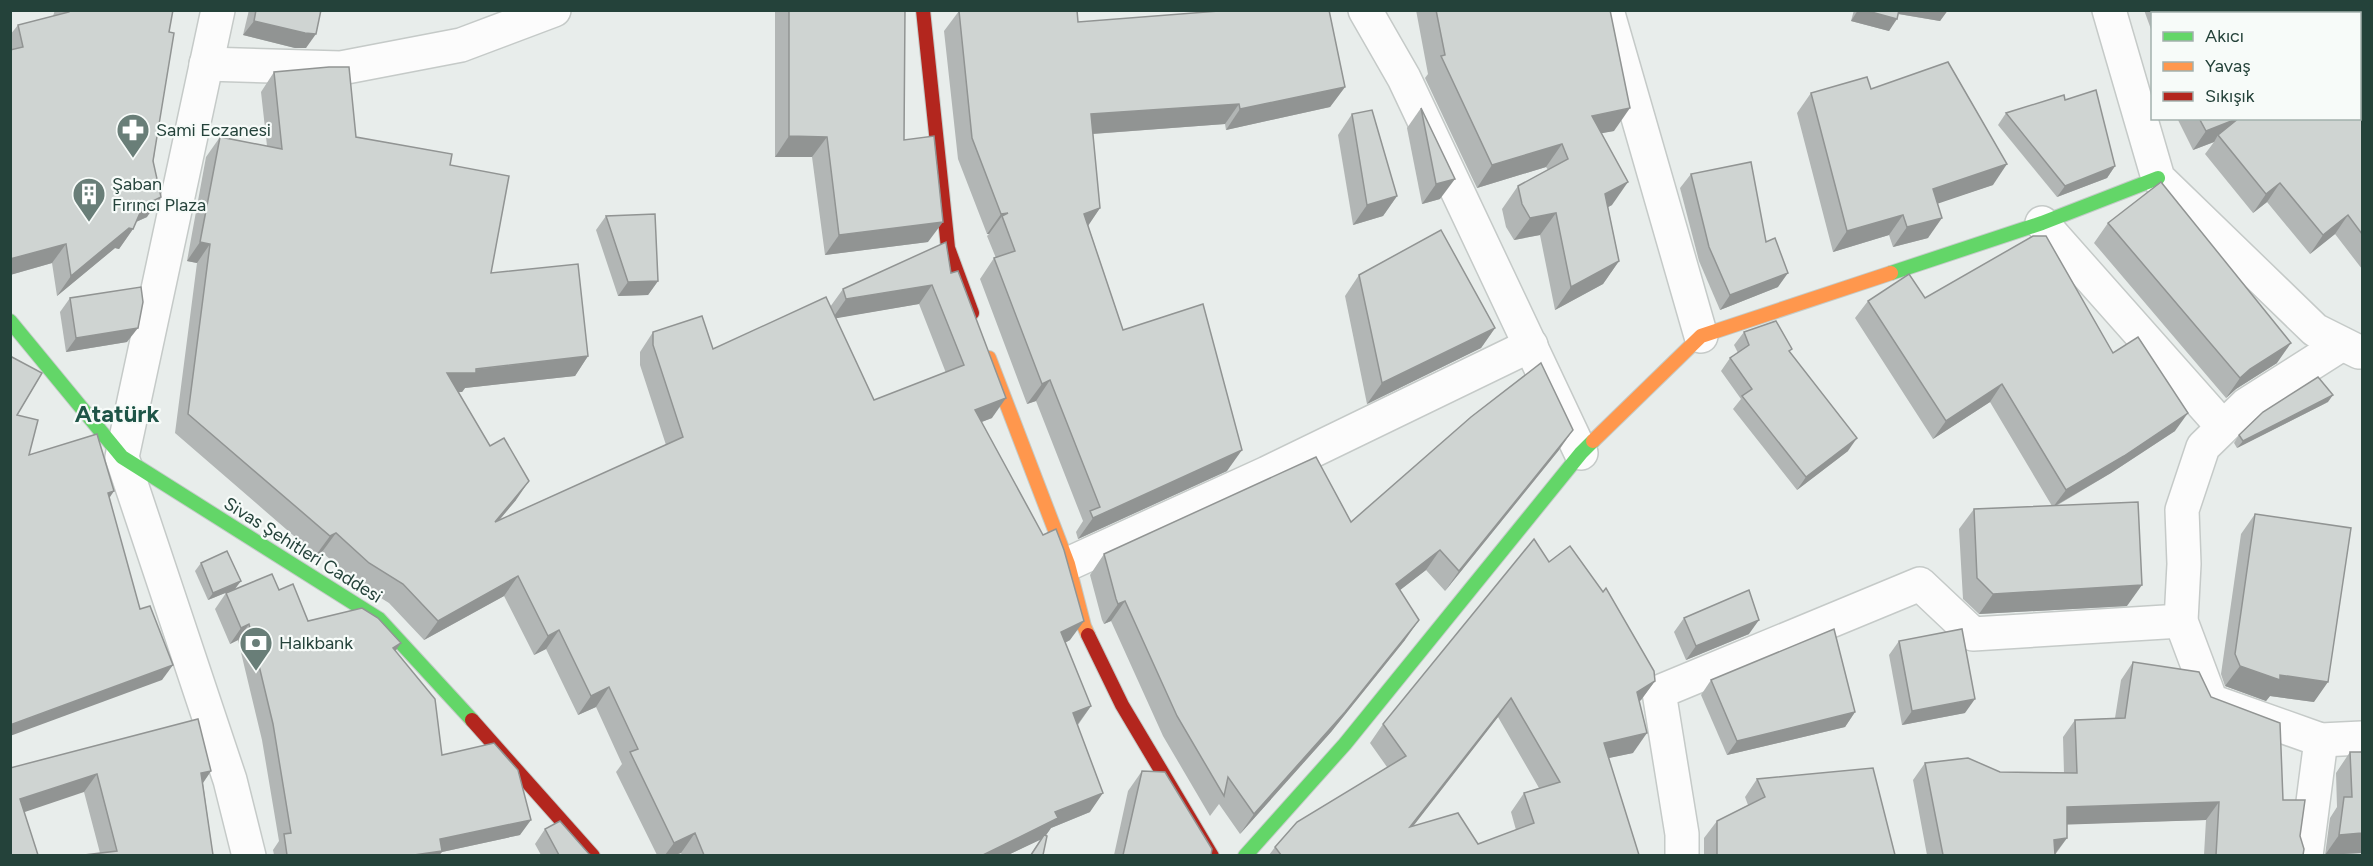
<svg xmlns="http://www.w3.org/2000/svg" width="2373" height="866" font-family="Figtree,sans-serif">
	<rect width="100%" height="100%" fill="#e8edeb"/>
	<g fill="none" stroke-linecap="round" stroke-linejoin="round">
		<g stroke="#c5cac8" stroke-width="36">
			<g id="street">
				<polyline points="218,10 122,457 230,780 249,856"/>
				<polyline points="1365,10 1404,78 1581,453"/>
				<polyline points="1607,10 1701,336"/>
				<polyline points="2109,10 2158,178 2315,330 2359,352"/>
				<polyline points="206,64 341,68 461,45 554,10"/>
				<polyline points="2042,223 2223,427"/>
				<polyline points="2342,344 2246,405 2203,447 2182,510 2184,564 2181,621 2211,701 2321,740 2362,738"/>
				<polyline points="1068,564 1267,473 1531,345"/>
				<polyline points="1682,856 1682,834 1659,692 1920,584 1973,634 2181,621"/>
				<polyline points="2306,856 2321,740"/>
			</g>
		</g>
		<g stroke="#c3cbc8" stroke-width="16">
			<g id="fast">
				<polyline points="1891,273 2042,223 2158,178"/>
				<polyline points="10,321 122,457 379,619 472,720"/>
				<polyline points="1245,856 1345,744 1581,453 1593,441"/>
			</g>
		</g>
		<g stroke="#c3cbc8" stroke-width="16">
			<g id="slow">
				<polyline points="989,358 1068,564 1084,626 1088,635"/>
				<polyline points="1593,441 1701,336 1891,273"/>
			</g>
		</g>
		<g stroke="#c3cbc8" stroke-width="16">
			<g id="jam">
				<polyline points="923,10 948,248 972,313"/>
				<polyline points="1088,635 1122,705 1212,856"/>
				<polyline points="472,720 593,856"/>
			</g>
		</g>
		<use href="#street" stroke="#fcfcfc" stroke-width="33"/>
		<use href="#fast" stroke="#63d668" stroke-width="14"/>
		<use href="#slow" stroke="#ff974d" stroke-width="14"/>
		<use href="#jam" stroke="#b3261e" stroke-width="14"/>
	</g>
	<g fill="#b2b6b5" fill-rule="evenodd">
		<polygon points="55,10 173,10 169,32 147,217 136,222 133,229 119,249 115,248 57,296 52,263 10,275 10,35 18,25 53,16"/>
		<polygon points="249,10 321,10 306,48 295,48 243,35"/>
		<polygon points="775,10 905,10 904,140 928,242 825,255 812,157 775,157"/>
		<polygon points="1211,10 1329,10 1345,87 1330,107 1226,130 1225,124 1093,134 1100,208 1088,225 1123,330 1227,471 1078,539 1076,532 1083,521 1036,401 1027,404 980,279 994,258 996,258 987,236 989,234 987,234 958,159 944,31 959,11 1078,22 1212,12"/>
		<polygon points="1416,10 1610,10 1614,131 1601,133 1612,205 1608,207 1619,261 1603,284 1555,310 1540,235 1514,240 1506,227 1502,209 1518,186 1548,170 1546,167 1477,188 1425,78 1428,74"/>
		<polygon points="1854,10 1948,10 1940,21 1898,14 1889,31 1851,21"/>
		<polygon points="2144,10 2346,10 2348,14 2152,14 2152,32"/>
		<polygon points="2362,28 2362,269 2335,234 2310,254 2267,202 2253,213 2205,154 2214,142 2193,150 2177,118 2360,118"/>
		<path d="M 274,72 L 356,137 L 450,165 L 491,273 L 588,356 L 575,376 L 465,388 L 462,392 L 458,392 L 516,500 L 499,520 L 666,445 L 640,365 L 640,352 L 653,332 L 713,349 L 830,307 L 843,289 L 951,273 L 992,418 L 981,422 L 1070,640 L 1065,643 L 1091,706 L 1078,725 L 1090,812 L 1051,828 L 1046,835 L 1043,855 L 1030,855 L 1041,839 L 1008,855 L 682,855 L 681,853 L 675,855 L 657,855 L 616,772 L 622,764 L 596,707 L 578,715 L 546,649 L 534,655 L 504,596 L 424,640 L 389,603 L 355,582 L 322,552 L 316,555 L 175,433 L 197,263 L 187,261 L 206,157 L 220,137 L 267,146 L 261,92 ZM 919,304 L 946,373 L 874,400 L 835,318 Z"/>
		<polygon points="1871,89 1993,185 1937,203 1928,238 1893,247 1889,235 1833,252 1797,113 1811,93"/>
		<polygon points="2065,100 2115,166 2107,178 2057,197 1998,125 2006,113"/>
		<polygon points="1421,108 1440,199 1422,204 1407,128"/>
		<polygon points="1352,114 1397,196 1383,216 1353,225 1338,135"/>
		<polygon points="1691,174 1766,242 1778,287 1720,310 1699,261 1680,188"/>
		<polygon points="606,216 658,281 648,295 618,296 596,230"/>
		<polygon points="2108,223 2277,363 2236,389 2226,398 2094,243"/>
		<polygon points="1359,275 1495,328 1481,348 1367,404 1345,296"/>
		<polygon points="70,298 127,342 66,352 60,312"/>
		<polygon points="1925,298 2113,353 2175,431 2111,473 2056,506 2127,606 1979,614 1963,599 1959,529 1974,509 2052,506 1990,402 1933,439 1855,318 1868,301"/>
		<polygon points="1744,332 1790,353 1848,451 1797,490 1733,409 1741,399 1721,371 1730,358 1738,353 1734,345"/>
		<polygon points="2328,402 2237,448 2234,443 2239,435"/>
		<polygon points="1559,450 1445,591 1426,570 1400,590 1405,640 1331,732 1240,834 1219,804 1210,816 1163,736 1111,621 1104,624 1102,620 1090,575 1104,554 1351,522"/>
		<polygon points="2255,514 2314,702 2270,696 2266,701 2225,686 2221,674 2241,534"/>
		<path d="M 1549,562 L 1655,681 L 1641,700 L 1639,702 L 1633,753 L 1608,758 L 1639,855 L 1269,855 L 1275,847 L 1387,767 L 1370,743 L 1383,724 ZM 1498,717 L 1539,788 L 1524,793 L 1511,812 L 1516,830 L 1478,844 L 1412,827 Z"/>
		<polygon points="201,563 235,589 208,600 195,571"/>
		<polygon points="279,590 308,621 395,652 442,755 520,835 442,852 439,855 274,855 273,850 279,841 262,740 238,640 230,644 215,609 226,593"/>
		<polygon points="1684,618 1749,634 1686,660 1674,632"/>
		<polygon points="1899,641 1965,713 1902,725 1889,655"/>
		<polygon points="2133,662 2211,697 2283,800 2300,836 2303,855 2204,855 2206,820 2067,824 2067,838 2055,855 1927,855 1913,780 1925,763 2000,772 2064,773 2063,737 2075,720 2115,718 2121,680"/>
		<polygon points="1711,680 1855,712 1845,727 1727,755 1701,695"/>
		<polygon points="2350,752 2362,752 2362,853 2325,855 2330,818 2337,807 2336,773"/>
		<polygon points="10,768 211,771 203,783 213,855 100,853 84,792"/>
		<polygon points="1142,771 1211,855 1114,855 1128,791"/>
		<polygon points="1757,779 1895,855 1704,855 1704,838 1717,821 1748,805 1745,797"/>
		<polygon points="545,829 589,854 591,855 541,855 535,844"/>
	</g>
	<g fill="#919493">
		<polygon points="1858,10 1864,10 1897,19 1889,31 1851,21"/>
		<polygon points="1895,10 1948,10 1940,21 1893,13"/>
		<polygon points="254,21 316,34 306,48 295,48 243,35"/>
		<polygon points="1345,87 1330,107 1226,130 1240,109"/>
		<polygon points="1239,104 1225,124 1077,135 1091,114"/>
		<polygon points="1630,108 1614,131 1576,138 1592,116"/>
		<polygon points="2239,118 2218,135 2214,142 2193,150 2206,131"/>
		<polygon points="789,136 827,137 812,157 775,157"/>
		<polygon points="1562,144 1546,167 1477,188 1492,165"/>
		<polygon points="2007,164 1993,185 1919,210 1933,189"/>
		<polygon points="2115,166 2107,178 2057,197 2065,186"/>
		<polygon points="1455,179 1440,199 1422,204 1436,184"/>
		<polygon points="1628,182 1612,205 1589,217 1605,194"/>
		<polygon points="2280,183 2267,202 2253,213 2266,194"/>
		<polygon points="1397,196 1383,216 1353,225 1367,205"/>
		<polygon points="161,197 147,217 129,225 143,206"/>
		<polygon points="1100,208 1086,229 1084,214"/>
		<polygon points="1008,213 1002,216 989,234 987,234 1001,214"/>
		<polygon points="1556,213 1540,235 1514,240 1530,218"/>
		<polygon points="1903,215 1889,235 1833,252 1847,231"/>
		<polygon points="2348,215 2335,234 2310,254 2323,235"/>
		<polygon points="1942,218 1928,238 1893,247 1907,227"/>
		<polygon points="943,222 928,242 825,255 839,235"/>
		<polygon points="129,228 133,229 119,249 115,248 57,296 71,276"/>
		<polygon points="200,242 210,244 197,263 187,261"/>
		<polygon points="66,244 52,263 10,275 10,259"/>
		<polygon points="1619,261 1603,284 1555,310 1571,287"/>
		<polygon points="1788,273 1778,287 1720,310 1730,295"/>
		<polygon points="658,281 648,295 618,296 628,282"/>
		<polygon points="932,285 919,304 832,319 846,299"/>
		<polygon points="138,328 127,342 66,352 76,338"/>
		<polygon points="1495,328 1481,348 1367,404 1382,383"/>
		<polygon points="2291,343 2277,363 2236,389 2226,398 2240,378 2250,369"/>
		<polygon points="588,356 575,376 465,388 462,392 433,393 447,373"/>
		<polygon points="1050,380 1036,401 1027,404 1042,384"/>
		<polygon points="2002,384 1990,402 1933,439 1946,421"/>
		<polygon points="2333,395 2328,402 2237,448 2243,441"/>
		<polygon points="1006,398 992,418 961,430 975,410"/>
		<polygon points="2188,413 2175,431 2111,473 2053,507 2066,490"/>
		<polygon points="1573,430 1559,450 1445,591 1459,571"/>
		<polygon points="1857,438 1848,451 1797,490 1806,477"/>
		<polygon points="1242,450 1227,471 1078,539 1093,518"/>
		<polygon points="529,481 516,500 481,542 495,522"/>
		<polygon points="114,491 104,506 108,493"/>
		<polygon points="336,533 322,552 316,555 330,536"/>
		<polygon points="1440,550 1426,570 1382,604 1396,584"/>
		<polygon points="518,576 504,596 424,640 438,621"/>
		<polygon points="241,581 235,589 208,600 213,593"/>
		<polygon points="2142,585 2127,606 1979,614 1993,594"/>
		<polygon points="1125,601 1111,621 1104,624 1118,604"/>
		<polygon points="1419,620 1405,640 1331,732 1240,834 1254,814"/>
		<polygon points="1759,620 1749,634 1686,660 1696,646"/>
		<polygon points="1084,621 1070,640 1047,652 1061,632"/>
		<polygon points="249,624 238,640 230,644 241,628"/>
		<polygon points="559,630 546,649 534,655 548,636"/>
		<polygon points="401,643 390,659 393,648"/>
		<polygon points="173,665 162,680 10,736 10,725"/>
		<polygon points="2240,666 2328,682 2314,702 2270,696 2266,701 2225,686"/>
		<polygon points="1655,681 1641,700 1623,711 1637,692"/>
		<polygon points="609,687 596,707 578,715 591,696"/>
		<polygon points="1511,698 1498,717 1397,847 1410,827"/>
		<polygon points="1975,699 1965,713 1902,725 1912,711"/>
		<polygon points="1091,706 1077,725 1073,713"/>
		<polygon points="1855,712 1845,727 1727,755 1737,741"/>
		<polygon points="1647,733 1633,753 1590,762 1604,743"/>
		<polygon points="211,771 198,790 201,773"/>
		<polygon points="97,774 84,792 10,817 20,799"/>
		<polygon points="1103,793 1090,812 1051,828 1044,838 1008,855 983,855 1055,812"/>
		<polygon points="2219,802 2206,820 2055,825 2067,807"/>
		<polygon points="531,820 520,835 442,852 439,855 414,855 440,839"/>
		<polygon points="695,833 681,853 675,855 665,855 674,843"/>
		<polygon points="2362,833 2362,853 2325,855 2339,835"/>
		<polygon points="2067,838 2054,855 2054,840"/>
	</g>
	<g fill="#cfd4d2" stroke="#919493" stroke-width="1.5" fill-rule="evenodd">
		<polygon points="69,10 173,10 169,32 174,33 153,161 161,197 143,206 133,229 129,228 71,276 66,244 10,259 10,50 23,47 18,25 69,12"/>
		<polygon points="256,10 321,10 316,34 305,33 254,21"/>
		<polygon points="789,10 905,10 904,140 934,136 943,222 839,235 827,137 789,136"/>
		<polygon points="1077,10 1078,22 1232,10 1329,10 1345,87 1240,109 1239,104 1091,114 1100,208 1084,214 1123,330 1203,304 1242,450 1093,518 1090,511 1100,507 1050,380 1042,384 994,258 1015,251 1002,216 1008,213 1001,214 972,138 959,11"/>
		<polygon points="1436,10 1610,10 1630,108 1592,116 1628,182 1605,194 1619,261 1571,287 1556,213 1530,218 1522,204 1518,186 1568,159 1562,144 1492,165 1441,56 1445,55"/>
		<polygon points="1864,10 1899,10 1897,19"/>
		<polygon points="2165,10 2346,10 2348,14 2166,14"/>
		<polygon points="2362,28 2362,234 2348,215 2323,235 2280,183 2266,194 2218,135 2239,118 2360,118 2360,29"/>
		<polygon points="1948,62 2007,164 1933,189 1942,218 1907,227 1903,215 1847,231 1811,93 1867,77 1871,89"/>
		<polygon points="329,67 349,67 356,137 452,154 450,165 509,176 491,273 578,264 588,356 476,369 476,373 447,373 490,446 504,438 529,481 495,522 683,437 653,345 653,332 702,316 713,349 826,297 874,400 964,365 932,285 846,299 843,289 946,242 951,273 958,271 1006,398 975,410 1043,535 1056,529 1064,550 1084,621 1061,632 1091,706 1073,713 1103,793 1055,812 1058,818 983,855 704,855 695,833 674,843 630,752 638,749 609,687 591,696 559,630 548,636 518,576 438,621 403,584 369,563 336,533 330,536 188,414 210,244 200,242 220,137 282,149 274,72"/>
		<polygon points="2096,90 2115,166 2065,186 2006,113 2064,95 2065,100"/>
		<polygon points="1421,108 1455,179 1436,184"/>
		<polygon points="1372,110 1397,196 1367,205 1352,114"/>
		<polygon points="2199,118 2239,118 2206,131"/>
		<polygon points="1751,162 1766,242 1775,238 1788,273 1730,295 1709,247 1691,174"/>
		<polygon points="2161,182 2291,343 2250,369 2240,378 2108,223"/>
		<polygon points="655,214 658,281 628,282 606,216"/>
		<polygon points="1441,230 1495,328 1382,383 1359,275"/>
		<polygon points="2033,236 2046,236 2113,353 2138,337 2188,413 2124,456 2066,490 2002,384 1946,421 1868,301 1909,274 1925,298"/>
		<polygon points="141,287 143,302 138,328 76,338 70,298"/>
		<polygon points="1776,321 1792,349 1789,351 1857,438 1806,477 1742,396 1752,389 1730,358 1749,345 1744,332"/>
		<polygon points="10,356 42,373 17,415 38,420 29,455 97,434 114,491 108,493 140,609 150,606 173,665 10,725"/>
		<polygon points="1541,363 1573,430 1459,571 1440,550 1396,584 1419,620 1345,712 1254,814 1228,777 1224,796 1177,716 1125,601 1118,604 1116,599 1104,554 1316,457 1351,522 1471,417"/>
		<polygon points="2318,377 2333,395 2243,441 2239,435 2263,412"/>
		<polygon points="2138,502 2142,585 1993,594 1977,578 1974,509"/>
		<polygon points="2255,514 2351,528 2328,682 2280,675 2280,680 2240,666 2235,654"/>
		<path d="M 1534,539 L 1549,562 L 1570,546 L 1603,592 L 1606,588 L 1654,671 L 1655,681 L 1637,692 L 1647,733 L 1604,743 L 1639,855 L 1281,855 L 1275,847 L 1297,822 L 1406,756 L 1383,724 ZM 1511,698 L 1560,782 L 1524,793 L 1534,823 L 1478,844 L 1458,813 L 1410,827 Z"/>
		<polygon points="227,551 241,581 213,593 201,563"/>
		<polygon points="272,574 279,590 293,584 308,621 362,608 378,618 401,643 393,648 435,699 442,755 494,743 518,770 531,820 440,839 442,851 414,855 287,855 284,834 291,833 273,724 249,624 241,628 226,593"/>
		<polygon points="1749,590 1759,620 1696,646 1684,618"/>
		<polygon points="1834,629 1855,712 1737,741 1711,680"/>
		<polygon points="1962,629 1975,699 1912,711 1899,641"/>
		<polygon points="2133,662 2199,672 2211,697 2280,723 2283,800 2305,800 2300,836 2304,849 2303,855 2216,855 2219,802 2067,807 2067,838 2054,840 2055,855 1943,855 1925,763 1968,758 2000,772 2077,773 2075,720 2125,718"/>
		<polygon points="198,719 211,771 201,773 213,855 84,855 117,851 97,774 20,799 38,855 10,855 10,768"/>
		<polygon points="2350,752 2362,752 2362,833 2339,835 2344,797 2352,797"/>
		<polygon points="1873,768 1895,855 1717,855 1717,821 1765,797 1757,779"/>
		<polygon points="1142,771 1165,772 1212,849 1211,855 1123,855"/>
		<polygon points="560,821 589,854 591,855 559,855 545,829"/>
		<polygon points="1044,835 1047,836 1043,855 1031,855"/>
	</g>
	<defs>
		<g id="pharmacy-pin" transform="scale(1.725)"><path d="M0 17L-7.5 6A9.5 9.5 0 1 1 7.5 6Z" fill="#697e78" stroke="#f7fbf9"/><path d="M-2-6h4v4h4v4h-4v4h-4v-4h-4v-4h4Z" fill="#fff"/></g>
		<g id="building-pin" transform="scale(1.725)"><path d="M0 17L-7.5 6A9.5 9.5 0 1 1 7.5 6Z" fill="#697e78" stroke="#f7fbf9"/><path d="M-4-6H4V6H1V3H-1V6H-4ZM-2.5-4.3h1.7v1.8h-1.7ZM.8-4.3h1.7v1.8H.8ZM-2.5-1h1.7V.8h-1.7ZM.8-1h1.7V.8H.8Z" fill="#fff"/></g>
		<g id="bank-pin" transform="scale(1.725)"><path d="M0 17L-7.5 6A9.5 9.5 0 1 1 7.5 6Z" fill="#697e78" stroke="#f7fbf9"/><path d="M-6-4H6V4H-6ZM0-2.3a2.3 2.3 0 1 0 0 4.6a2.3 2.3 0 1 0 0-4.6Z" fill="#fff"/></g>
	</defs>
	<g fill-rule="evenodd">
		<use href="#pharmacy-pin" x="133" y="130"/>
		<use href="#building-pin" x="89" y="194"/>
		<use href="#bank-pin" x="256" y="643"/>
	</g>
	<g text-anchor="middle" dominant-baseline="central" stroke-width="4.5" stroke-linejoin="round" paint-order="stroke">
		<g font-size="18" fill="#24423a" stroke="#f7fbf9" text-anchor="start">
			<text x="156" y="130">Sami Eczanesi</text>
			<text x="112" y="184">Şaban<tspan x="112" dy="21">Fırıncı Plaza</tspan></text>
			<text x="279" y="643">Halkbank</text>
		</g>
		<g font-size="18" fill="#24423a" stroke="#f7fbf9">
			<text transform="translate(303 550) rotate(32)">Sivas Şehitleri Caddesi</text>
		</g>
		<g font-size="24" font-weight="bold" fill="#1f5548" stroke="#f7fbf9">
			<text x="117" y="413">Atatürk</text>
		</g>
	</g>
	<rect width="2373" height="866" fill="none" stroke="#24423a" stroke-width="24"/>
	<rect x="2151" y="12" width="210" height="108" fill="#f7fbf9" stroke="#a3b1ad" stroke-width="1.5"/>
	<rect x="2163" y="32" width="30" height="9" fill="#63d668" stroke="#a3b1ad" stroke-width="1.5"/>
	<text x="2205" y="42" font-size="18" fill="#24423a">Akıcı</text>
	<rect x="2163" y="62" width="30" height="9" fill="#ff974d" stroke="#a3b1ad" stroke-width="1.5"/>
	<text x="2205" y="72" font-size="18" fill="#24423a">Yavaş</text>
	<rect x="2163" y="92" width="30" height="9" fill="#b3261e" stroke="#a3b1ad" stroke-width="1.5"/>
	<text x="2205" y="102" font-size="18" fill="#24423a">Sıkışık</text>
</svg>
